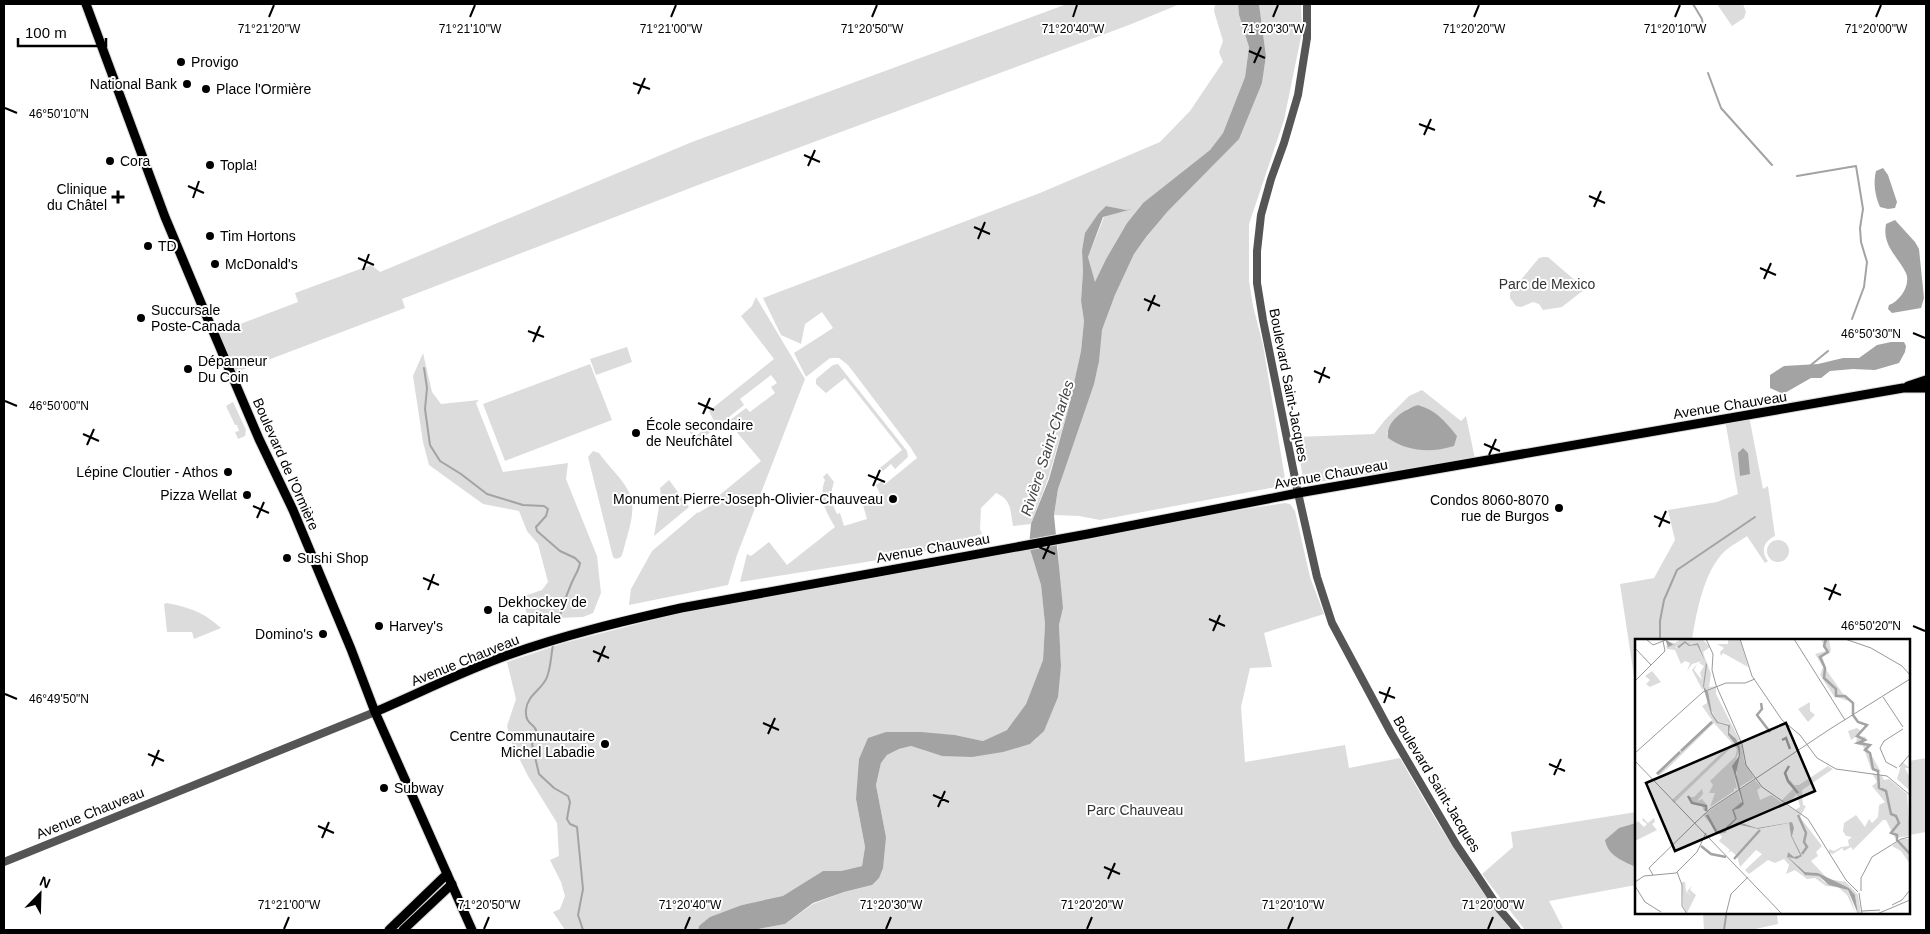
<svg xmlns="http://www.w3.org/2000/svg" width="1930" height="934" font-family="Helvetica,sans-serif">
	<rect width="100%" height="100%" fill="#fff"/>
	<g fill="#dcdcdc" fill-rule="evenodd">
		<polygon points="1067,4 1180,4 1129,25 706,182 402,299 405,308 231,374 214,334 298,302 295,293 371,265 380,272 692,142"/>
		<path d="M 1215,4 L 1238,4 L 1239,15 L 1249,47 L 1245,77 L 1223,133 L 1210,150 L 1142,204 L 1127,223 L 1106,259 L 1095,283 L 1088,257 L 1104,217 L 1124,210 L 1106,206 L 1082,251 L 1083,271 L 1081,301 L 1084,321 L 1081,351 L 1068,410 L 1048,479 L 1031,524 L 1013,526 C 1010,510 1012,500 996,493 L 981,508 L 980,529 L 982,534 L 916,554 L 740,582 L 747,554 L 751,556 L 769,542 L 787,565 L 835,527 C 826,512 818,498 825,480 L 823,477 L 827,473 L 834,482 C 830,494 831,502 837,514 L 840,513 L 844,526 L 867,519 L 863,505 C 871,504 877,502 880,494 L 876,485 L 882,481 L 884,485 L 917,458 L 911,448 L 848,365 L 839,358 L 830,358 L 806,377 L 794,353 L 833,328 L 822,312 L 805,324 L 801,344 L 781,335 L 763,298 L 1040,193 L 1160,142 L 1190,111 L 1223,62 L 1219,52 L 1223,41 L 1214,11 Z"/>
		<polygon points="1259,4 1301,4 1302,32 1284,120 1249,224 1249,281 1253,306 1263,345 1286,485 1100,520 1079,516 1054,515 1058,489 1102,330 1115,295 1134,254 1262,83 1266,56"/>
		<polygon points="1717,4 1743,4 1746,12 1744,18 1732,26"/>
		<polygon points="1543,257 1548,257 1585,289 1562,307 1543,310 1539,304 1533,302 1521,307 1516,306 1510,298 1510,293 1539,258"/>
		<polygon points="756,297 805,379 737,555 728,585 629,605 631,589 652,551 698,512 698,513 715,503 716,498 761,461 730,424 733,424 730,420 746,408 750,412 775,393 771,387 777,383 771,375 740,399 744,405 698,442 688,430 689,429 696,436 714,421 709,411 774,359 741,316 752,306"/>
		<polygon points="627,347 632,362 596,375 590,359"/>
		<polygon points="423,353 432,392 441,404 479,400 476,403 503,472 568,463 566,479 597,556 601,593 593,613 583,617 529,619 521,597 542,590 548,582 538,544 527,531 519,511 483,504 429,465 423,442 413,376"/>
		<polygon points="590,364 612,420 505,461 483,404"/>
		<polygon points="838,364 907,451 908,457 895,469 891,464 883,471 880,468 902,450 845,378 826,393 816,384 816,379 833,365"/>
		<path d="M 1422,390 L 1461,421 L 1466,416 L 1475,459 L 1304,484 L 1296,437 L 1374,434 L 1385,420 L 1409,396 ZM 1418,405 C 1436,410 1445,421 1457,436 L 1401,445 L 1388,438 L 1387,433 L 1407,409 Z"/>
		<polygon points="233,402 246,430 245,436 238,439 235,432 239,431 237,425 235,425 226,406"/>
		<path d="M 1749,416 L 1763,489 L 1768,486 L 1775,536 C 1764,541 1760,551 1768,561 L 1765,563 L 1747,536 C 1740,541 1730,546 1724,552 C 1704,571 1696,614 1692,640 L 1636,640 L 1636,682 L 1635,683 L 1620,584 L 1654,578 L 1675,540 L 1668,510 L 1717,502 L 1738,494 L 1725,420 Z"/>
		<path d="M 593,451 L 599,453 C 608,466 623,479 630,494 C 637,511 627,535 623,552 L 621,557 L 616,559 L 613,557 L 588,457 Z"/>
		<polygon points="669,480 689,507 654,536 661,495 660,488"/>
		<path d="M 1285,503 L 1290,504 L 1295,511 L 1310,577 L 1324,614 L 1264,633 L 1272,667 L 1250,668 L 1241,707 L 1245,762 L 1345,745 L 1349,768 L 1400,758 C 1434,818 1469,876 1511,930 L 753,930 L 785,924 L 813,904 L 844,892 L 872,885 L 886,837 L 876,785 L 881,763 L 887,755 L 899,749 L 911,746 L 942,756 L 1030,744 L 1036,739 L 1061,666 L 1059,625 L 1063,608 L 1059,578 L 1058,545 L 1192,517 Z"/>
		<circle cx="1778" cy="551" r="11"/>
		<polygon points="1030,549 1041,585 1045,624 1043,660 1026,704 1014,722 1007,730 983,741 955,735 886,732 856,799 865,847 862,866 841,871 823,871 783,897 742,905 699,926 698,930 565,930 553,912 560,909 565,896 561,882 550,860 559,856 557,823 528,776 511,742 507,726 516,699 507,662 564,643 687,611"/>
		<path d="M 167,603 C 191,608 203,612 221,628 L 194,639 L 192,632 L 167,632 L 164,604 Z"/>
		<polygon points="1926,758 1926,832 1909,835 1909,761"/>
		<polygon points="1636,812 1636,885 1549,901 1563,928 1556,930 1525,930 1482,874 1513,847 1511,832"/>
		<polygon points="1703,913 1777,913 1778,924 1751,930 1704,930"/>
	</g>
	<g fill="#a3a3a3">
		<polygon points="1238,4 1259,4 1266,56 1262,83 1239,139 1167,212 1147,236 1134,254 1115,295 1102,330 1099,361 1094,384 1058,489 1054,515 1063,608 1059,625 1061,666 1058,697 1044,731 1030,744 1003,752 972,757 942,756 911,746 899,749 887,755 881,763 876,785 886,837 883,868 879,878 872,885 844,892 813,903 785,924 753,930 698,930 699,926 710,917 742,905 783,896 823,871 841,871 862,866 865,847 856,799 859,759 868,738 886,732 921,732 955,735 983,741 1007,730 1026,704 1043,660 1045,624 1041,585 1029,546 1031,524 1049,479 1068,410 1081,351 1084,321 1081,301 1083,271 1082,251 1085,233 1098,214 1106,206 1126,210 1132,209 1103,217 1088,257 1095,282 1106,259 1127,223 1143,203 1210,150 1223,133 1245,77 1249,47 1239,15"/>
		<path d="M 1883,168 L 1888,175 L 1897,202 L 1895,208 L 1888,209 L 1880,207 C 1875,196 1873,183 1876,171 Z"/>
		<path d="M 1895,220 L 1915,242 L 1919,249 L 1924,298 L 1921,308 L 1892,313 L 1888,309 L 1889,305 C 1900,301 1911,285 1906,273 C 1897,255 1882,246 1886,224 Z"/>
		<polygon points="1891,342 1904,342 1906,346 1905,352 1899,363 1875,370 1853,369 1830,371 1821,378 1811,378 1783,394 1770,388 1770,375 1784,366 1818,364 1843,358 1859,358 1877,345"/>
		<path d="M 1418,405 C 1436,410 1445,421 1457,436 L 1454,446 C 1431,453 1408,452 1388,438 C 1385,421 1405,409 1418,405 Z"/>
		<polygon points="1743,448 1748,453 1750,474 1740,476 1738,453"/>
		<path d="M 1636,823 L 1636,867 C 1623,861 1608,856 1605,840 L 1619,828 Z"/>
	</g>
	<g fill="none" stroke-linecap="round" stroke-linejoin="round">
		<g stroke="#a3a3a3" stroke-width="2">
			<polyline points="1693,4 1702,19 1703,27"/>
			<polyline points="1708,73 1721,108 1772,165"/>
			<polyline points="1797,176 1856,166 1863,209 1860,228 1861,242 1867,262 1864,287 1852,319"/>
			<polyline points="1811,365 1828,351"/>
			<path d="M 424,368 L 427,388 L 425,409 L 430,445 L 440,461 L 461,474 L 487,494 L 523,505 L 544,506 L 548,509 L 546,516 L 536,527 L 537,531 L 560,551 L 575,558 L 580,563 C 579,570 575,575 572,582 C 566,596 561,609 558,624"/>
			<polyline points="1660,640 1660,621 1664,600 1677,570 1755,517"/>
			<path d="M 553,645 C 551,655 551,667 547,677 C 543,689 527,695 526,710 C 524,730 545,721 532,744 L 539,774 L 554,788 L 568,796 L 570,802 L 567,819 L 570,824 L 577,827 L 583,889 L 578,915 L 583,930"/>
			<polyline points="1724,930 1726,916"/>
		</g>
		<g stroke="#dbdbdb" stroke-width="11">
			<g id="major">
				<polyline points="86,4 165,217 201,303 259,439 293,510 351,649 375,712 472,930"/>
				<polyline points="1908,386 1926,380"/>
				<path d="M 375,712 C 419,693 463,671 508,655 C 564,635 623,621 681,608 L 1088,534 L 1298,493 L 1903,388 L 1926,388"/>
				<polyline points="389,930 447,874"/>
				<polyline points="403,930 452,884"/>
			</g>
		</g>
		<g stroke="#555" stroke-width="8">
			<polyline points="1307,4 1307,38 1298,95 1284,143 1271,179 1261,215 1257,251 1257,283 1263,320 1298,493 1317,577 1332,623 1391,733 1456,844 1500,910 1517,930"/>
			<polyline points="4,862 375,712"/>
		</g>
		<use href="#major" stroke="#000" stroke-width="9"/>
	</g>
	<path fill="none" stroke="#000" stroke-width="2" d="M 269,17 L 274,5M 470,17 L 475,5M 671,17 L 676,5M 872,17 L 877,5M 1073,17 L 1077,5M 1273,17 L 1278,5M 1474,17 L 1479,5M 1675,17 L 1680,5M 1876,17 L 1881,5M 1249,51 L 1265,58M 1254,63 L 1261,47M 633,83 L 650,89M 638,94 L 645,78M 5,108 L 17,113M 1419,124 L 1435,130M 1424,135 L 1431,119M 804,155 L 820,162M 808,166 L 815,150M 188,186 L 204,193M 1589,196 L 1605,203M 193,198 L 199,181M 1594,207 L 1601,191M 974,227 L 990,234M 978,239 L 985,222M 358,258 L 374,265M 1760,268 L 1776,275M 363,270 L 369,254M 1764,279 L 1771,263M 1144,299 L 1160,306M 1148,311 L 1155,295M 528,331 L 544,337M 1913,333 L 1925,338M 533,342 L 540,326M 1314,371 L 1330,378M 1319,383 L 1325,367M 5,401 L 17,406M 698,403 L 714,410M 703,414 L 710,398M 83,434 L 99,441M 1484,444 L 1500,451M 87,445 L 94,429M 1489,455 L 1496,439M 868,475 L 885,482M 873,486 L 880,470M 253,506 L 269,513M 1654,516 L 1670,523M 257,518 L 264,502M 1659,527 L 1666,511M 1039,547 L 1055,554M 1043,559 L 1050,543M 423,578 L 439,585M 1824,588 L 1841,595M 428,590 L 434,574M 1829,600 L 1836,584M 1209,619 L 1225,626M 1913,626 L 1925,631M 1213,631 L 1220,615M 593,651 L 609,658M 598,662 L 605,646M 1379,692 L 1395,698M 5,694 L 17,699M 1384,703 L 1390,687M 763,723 L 779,730M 768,734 L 775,718M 148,754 L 164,761M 1549,764 L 1565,771M 152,766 L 159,750M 1554,775 L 1561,759M 933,795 L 949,802M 938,807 L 945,791M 318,826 L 334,833M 322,838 L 329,822M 1104,867 L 1120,874M 1108,879 L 1115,863M 284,929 L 289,917M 484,929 L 489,917M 685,929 L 690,917M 886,929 L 891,917M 1087,929 L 1092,917M 1288,929 L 1293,917M 1488,929 L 1493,917"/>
	<g fill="#000" stroke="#fff" stroke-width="2">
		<circle cx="181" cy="62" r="5"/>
		<circle cx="187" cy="84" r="5"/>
		<circle cx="206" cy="89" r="5"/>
		<circle cx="110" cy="161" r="5"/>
		<circle cx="210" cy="165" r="5"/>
		<path d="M115.5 189.5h5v5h5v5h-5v5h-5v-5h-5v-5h5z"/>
		<circle cx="210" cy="236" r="5"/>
		<circle cx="148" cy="246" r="5"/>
		<circle cx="215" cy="264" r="5"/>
		<circle cx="141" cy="318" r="5"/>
		<circle cx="188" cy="369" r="5"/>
		<circle cx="636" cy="433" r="5"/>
		<circle cx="228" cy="472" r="5"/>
		<circle cx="247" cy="495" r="5"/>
		<circle cx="893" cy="499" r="5"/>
		<circle cx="1559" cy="508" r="5"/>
		<circle cx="287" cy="558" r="5"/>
		<circle cx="488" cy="610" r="5"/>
		<circle cx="379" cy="626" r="5"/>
		<circle cx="323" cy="634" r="5"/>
		<circle cx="605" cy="744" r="5"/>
		<circle cx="384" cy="788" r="5"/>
	</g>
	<g text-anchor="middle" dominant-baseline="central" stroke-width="4" stroke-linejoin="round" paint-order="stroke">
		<g font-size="14" fill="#000" stroke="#fff" text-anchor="start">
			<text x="191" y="62">Provigo</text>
			<text x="177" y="84" text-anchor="end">National Bank</text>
			<text x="216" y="89">Place l'Ormière</text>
			<text x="120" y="161">Cora</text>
			<text x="220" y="165">Topla!</text>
			<text x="107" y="189" text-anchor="end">Clinique<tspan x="107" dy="16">du Châtel</tspan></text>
			<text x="220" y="236">Tim Hortons</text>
			<text x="158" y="246">TD</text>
			<text x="225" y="264">McDonald's</text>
			<text x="151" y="310">Succursale<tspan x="151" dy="16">Poste-Canada</tspan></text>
			<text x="198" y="361">Dépanneur<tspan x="198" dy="16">Du Coin</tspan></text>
			<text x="646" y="425">École secondaire<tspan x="646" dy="16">de Neufchâtel</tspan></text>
			<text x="218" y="472" text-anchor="end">Lépine Cloutier - Athos</text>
			<text x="237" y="495" text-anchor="end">Pizza Wellat</text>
			<text x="883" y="499" text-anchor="end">Monument Pierre-Joseph-Olivier-Chauveau</text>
			<text x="1549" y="500" text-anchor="end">Condos 8060-8070<tspan x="1549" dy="16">rue de Burgos</tspan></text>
			<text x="297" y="558">Sushi Shop</text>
			<text x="498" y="602">Dekhockey de<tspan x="498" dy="16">la capitale</tspan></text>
			<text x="389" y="626">Harvey's</text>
			<text x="313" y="634" text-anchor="end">Domino's</text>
			<text x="595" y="736" text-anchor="end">Centre Communautaire<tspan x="595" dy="16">Michel Labadie</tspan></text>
			<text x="394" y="788">Subway</text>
		</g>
		<g font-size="14" fill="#333" stroke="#fff">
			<text x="1547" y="284">Parc de Mexico</text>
			<text x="1135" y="810">Parc Chauveau</text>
		</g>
		<g font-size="14" fill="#000" stroke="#fff">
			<text transform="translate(1289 385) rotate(79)">Boulevard Saint-Jacques</text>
			<text transform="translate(1730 405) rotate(-9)">Avenue Chauveau</text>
			<text transform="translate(286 464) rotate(66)">Boulevard de l'Ormière</text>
			<text transform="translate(1331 474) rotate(-10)">Avenue Chauveau</text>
			<text transform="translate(933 548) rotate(-10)">Avenue Chauveau</text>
			<text transform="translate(465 660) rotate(-22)">Avenue Chauveau</text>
			<text transform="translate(1437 784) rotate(59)">Boulevard Saint-Jacques</text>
			<text transform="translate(90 813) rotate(-22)">Avenue Chauveau</text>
		</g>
		<g font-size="15" font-style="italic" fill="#444" stroke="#fff">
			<text transform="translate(1047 448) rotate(-72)">Rivière Saint-Charles</text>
		</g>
	</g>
	<g transform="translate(1635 639)">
		<rect width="275" height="275" fill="#fff"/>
		<path d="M 46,0 L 67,0 L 75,8 L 68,13 L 76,35 L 74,48 L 80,47 L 73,50 L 81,47 L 81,55 L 107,106 L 109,122 L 119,139 L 103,149 L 101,127 L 105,109 L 94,95 L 94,85 L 83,83 L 77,73 L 69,48 L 71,22 L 63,4 L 55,6 L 52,3 L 42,8 L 32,3 L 40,4 ZM 93,0 L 105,0 L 113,28 L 88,14 L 86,17 L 85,13 L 89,9 L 82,5 L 93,5 ZM 186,0 L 194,0 L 196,12 L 187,17 L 192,32 L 213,62 L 199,57 L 185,36 L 188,28 L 180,15 L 191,12 ZM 50,4 L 62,6 L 71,24 L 68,52 L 57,31 L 62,25 L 59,31 L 67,41 L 65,34 L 69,27 L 64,24 L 67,22 L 57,25 L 52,32 L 55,24 L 50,22 L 46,25 L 40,11 L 32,10 L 31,7 L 38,6 L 42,9 ZM 17,32 L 26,43 L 15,48 L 11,45 L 15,41 L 10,37 ZM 71,52 L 76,75 L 84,85 L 93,87 L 94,97 L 104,111 L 98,130 L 102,150 L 99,149 L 99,152 L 75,168 L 80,154 L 74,154 L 78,146 L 75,142 L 100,118 L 102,111 L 99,106 L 39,164 L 37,161 L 97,104 L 79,84 L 31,131 L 24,137 L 21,134 L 77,81 L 67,67 L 72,64 ZM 175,63 L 175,72 L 180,76 L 173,83 L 163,70 ZM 222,89 L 226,92 L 225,97 L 231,98 L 229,103 L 235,106 L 233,110 L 246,133 L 236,130 L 228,107 L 221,105 L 222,97 L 216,101 L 213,92 ZM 267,123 L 275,129 L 270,129 L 275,139 L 275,152 L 262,140 ZM 193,127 L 198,130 L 167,151 L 168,166 L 171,167 L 165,178 L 187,207 L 181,213 L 183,217 L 176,222 L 193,240 L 211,243 L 223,256 L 226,275 L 223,275 L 220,256 L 214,249 L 195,243 L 183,234 L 170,233 L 153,218 L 167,217 L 157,197 L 157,183 L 122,189 L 107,184 L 92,190 L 102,181 L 99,171 L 109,165 L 105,151 L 120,141 L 126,148 L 122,151 L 125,161 L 136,156 L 146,163 L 160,171 L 165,168 L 162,155 L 152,165 L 146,162 L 158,150 L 152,143 L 155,141 L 159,146 L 164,146 ZM 237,134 L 247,137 L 249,141 L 254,140 L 272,155 L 275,197 L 260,199 L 251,181 L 248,181 L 218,211 L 216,208 L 209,212 L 207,209 L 198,215 L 194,214 L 194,210 L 199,212 L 206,208 L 214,207 L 213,201 L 217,198 L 211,197 L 208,192 L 209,184 L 221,176 L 230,188 L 234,180 L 237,184 L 243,178 L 244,166 L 250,163 L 237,147 L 242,143 ZM 67,150 L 68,155 L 62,162 L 67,160 L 72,166 L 73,170 L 69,172 L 67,167 L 57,164 L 53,158 L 59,158 ZM 103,152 L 107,165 L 97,172 L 100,180 L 91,192 L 105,186 L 123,190 L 154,184 L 156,196 L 165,216 L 159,218 L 153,213 L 152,218 L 168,235 L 184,237 L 189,243 L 213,251 L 221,275 L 212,256 L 203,248 L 191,247 L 180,239 L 172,240 L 160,231 L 151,235 L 154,226 L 149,220 L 140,224 L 133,221 L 114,235 L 110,231 L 127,215 L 121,211 L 105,228 L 102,217 L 96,212 L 92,214 L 95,211 L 84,202 L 87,198 L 68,176 ZM 8,179 L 13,184 L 19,179 L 20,183 L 17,185 L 22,191 L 0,202 L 0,185 L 3,182 L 9,188 L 12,185 L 7,181 ZM 266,200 L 275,200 L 275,225 L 266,212 L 257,207 ZM 47,243 L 50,243 L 51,252 L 56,257 L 52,252 L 57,247 L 55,251 L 61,256 L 52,274 L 48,267 Z" fill="#dcdcdc"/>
		<path d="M 30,0 L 42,8 L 50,2 L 55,6 L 63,4 L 72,26 L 69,48 L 73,53 L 77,74 L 83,83 L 95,86 L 94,94 L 101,100 L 105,109 L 105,116 L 101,134 L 109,165 L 105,169 L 99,171 L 102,180 L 92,190 L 107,184 L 122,189 L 157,183 L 159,189 L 157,197 L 167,217 L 162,220 L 153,218 L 170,233 L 183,234 L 214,249 L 220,256 L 223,275 L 213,251 L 194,246 L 184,237 L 170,236 L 152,218 L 153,213 L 159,218 L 165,216 L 156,197 L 154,184 L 123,190 L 105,186 L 91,192 L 91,188 L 100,180 L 97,171 L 107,163 L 97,127 L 104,117 L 103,109 L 93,96 L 93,87 L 82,84 L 76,75 L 68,47 L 71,24 L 62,6 L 54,7 L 50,4 L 44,9 L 38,6 L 33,8 Z" fill="#a3a3a3"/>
		<path fill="none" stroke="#a3a3a3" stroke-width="2.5" d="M 191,0 L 189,7 L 193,13 L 185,18 L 190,29 L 189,39 L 201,50 L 201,57 L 210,57 L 218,64 L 218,76 L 223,83 L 232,86 L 222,97 L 230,101 L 223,104 L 235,106 L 230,111 L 235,114 L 238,130 L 243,132 L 244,149 L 251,152 L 256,175 L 261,177 L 264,184 L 256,194 L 262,196 L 262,201 L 275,215M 126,64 L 127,70 L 122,76 L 135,93M 147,101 L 151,99 L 155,110M 46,112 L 77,83M 22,135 L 45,113M 153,142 L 163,154M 153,142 L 150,134 L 154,127M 53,157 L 57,164 L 71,167 L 71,172M 72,176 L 82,194 L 91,192M 163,176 L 171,194 L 169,203 L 172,208 L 167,215M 66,207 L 76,215 L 91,218M 99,220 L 125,191"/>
		<path fill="none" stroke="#999" stroke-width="1" d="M 11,0 L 18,6 L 28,2M 71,0 L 78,15 L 77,31 L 81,46 L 107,105 L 111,126 L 127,148 L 173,180 L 211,241 L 223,253M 105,0 L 117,37 L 147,81 L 165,96 L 182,119 L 201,130 L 252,137 L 275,156M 159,0 L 210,81M 210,0 L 236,9 L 267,27 L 275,36M 0,9 L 16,26M 0,42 L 30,12 L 28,2 L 32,0M 248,58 L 268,88M 0,114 L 68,53 L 91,44 L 110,44 L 120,40M 0,122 L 147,275M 264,128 L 275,115M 262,129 L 251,123 L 245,109 L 249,102 L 268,90M 60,184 L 75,170 L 195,90 L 275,40M 42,233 L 47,246 L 47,267 L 52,275M 18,236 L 14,229 L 60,184M 0,243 L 9,237 L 41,234 L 62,213 L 71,194M 0,247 L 10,263 L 26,273M 226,252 L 226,239 L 237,218 L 266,200 L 275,198M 224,254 L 227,275M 257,266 L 267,261 L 275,251M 227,272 L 245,271M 91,275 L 96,255 L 113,238M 242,275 L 275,261"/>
		<path fill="#000" fill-opacity="0.15" stroke="#000" stroke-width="2.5" d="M 151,84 L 180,152 L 40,212 L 11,144 Z"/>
		<rect width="275" height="275" fill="none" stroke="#000" stroke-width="2.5"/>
	</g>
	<g font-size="12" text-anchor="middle" fill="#000" stroke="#fff" stroke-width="4" stroke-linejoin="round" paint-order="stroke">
		<text x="269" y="33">71°21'20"W</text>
		<text x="470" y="33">71°21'10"W</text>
		<text x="671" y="33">71°21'00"W</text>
		<text x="872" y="33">71°20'50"W</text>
		<text x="1073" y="33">71°20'40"W</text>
		<text x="1273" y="33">71°20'30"W</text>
		<text x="1474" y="33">71°20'20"W</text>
		<text x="1675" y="33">71°20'10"W</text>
		<text x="1876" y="33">71°20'00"W</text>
		<text x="59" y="118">46°50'10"N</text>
		<text x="1871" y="338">46°50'30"N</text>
		<text x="59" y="410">46°50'00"N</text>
		<text x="1871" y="630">46°50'20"N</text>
		<text x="59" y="703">46°49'50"N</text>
		<text x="289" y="909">71°21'00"W</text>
		<text x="489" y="909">71°20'50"W</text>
		<text x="690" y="909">71°20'40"W</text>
		<text x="891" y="909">71°20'30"W</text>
		<text x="1092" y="909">71°20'20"W</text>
		<text x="1293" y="909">71°20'10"W</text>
		<text x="1493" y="909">71°20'00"W</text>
	</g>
	<rect width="1930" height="934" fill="none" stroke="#000000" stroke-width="10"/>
	<g transform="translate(40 894) rotate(23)" stroke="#ffffff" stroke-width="4" paint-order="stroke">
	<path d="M0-4L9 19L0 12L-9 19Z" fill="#000000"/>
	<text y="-8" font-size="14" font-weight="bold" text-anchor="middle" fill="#000000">N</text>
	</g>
	<path d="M18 38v8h88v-8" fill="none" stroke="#000000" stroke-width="2.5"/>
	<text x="25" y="38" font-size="15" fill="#000000" stroke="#ffffff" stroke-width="4" paint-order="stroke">100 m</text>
</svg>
